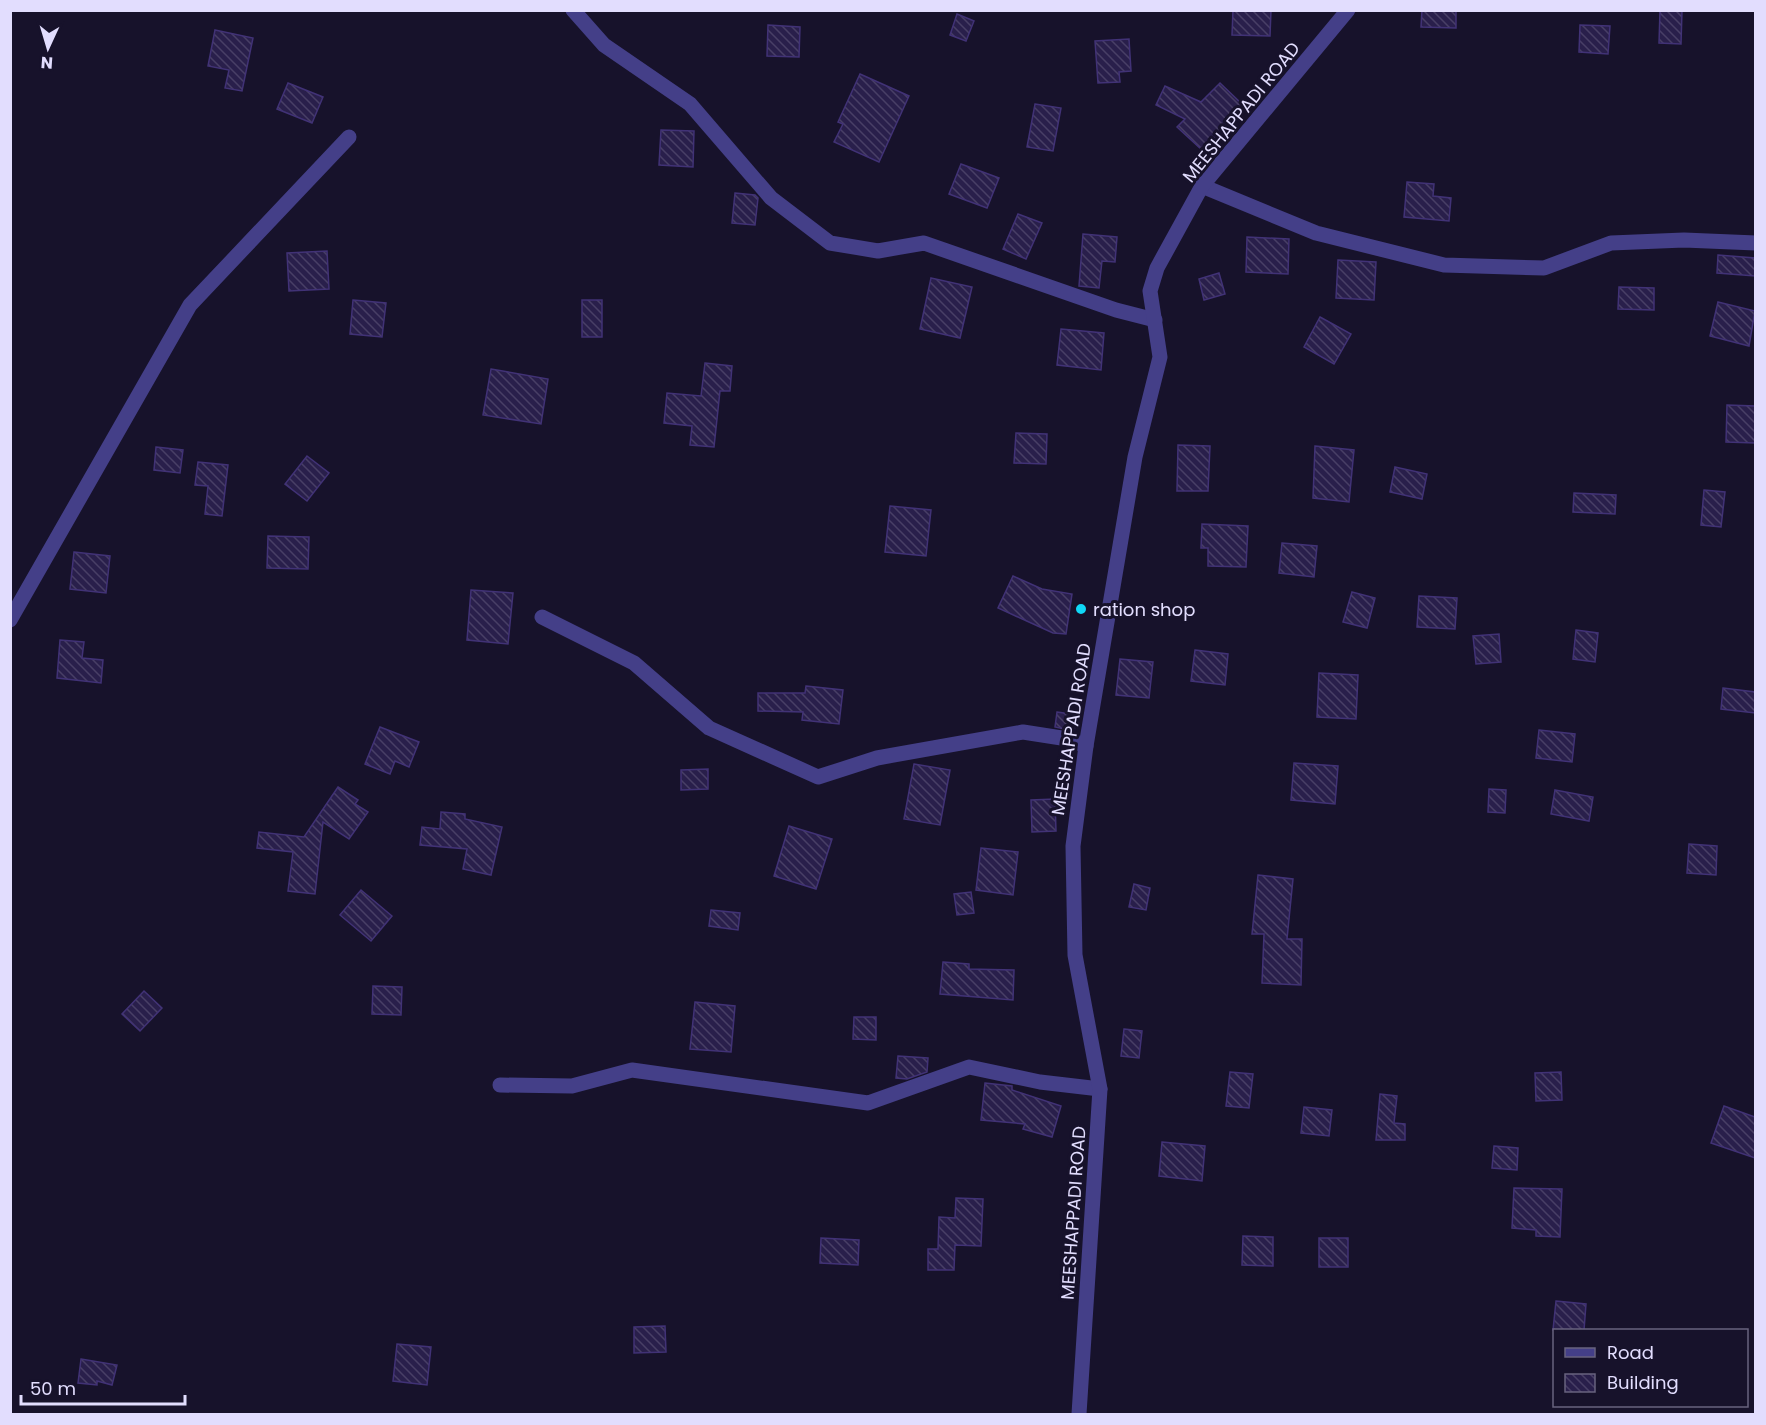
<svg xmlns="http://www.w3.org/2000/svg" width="1766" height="1425" font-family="Poppins,sans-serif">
	<defs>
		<pattern id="building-back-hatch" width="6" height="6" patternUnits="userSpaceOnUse" patternTransform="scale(1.5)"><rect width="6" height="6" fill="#291f4b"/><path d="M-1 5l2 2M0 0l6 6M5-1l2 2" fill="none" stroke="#483f66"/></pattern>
	</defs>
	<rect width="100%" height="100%" fill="#17122b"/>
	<g fill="url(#building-back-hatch)" stroke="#413276" stroke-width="1.5">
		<polygon points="1233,10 1271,10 1270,36 1232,35"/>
		<polygon points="1422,10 1456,10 1456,28 1421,27"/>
		<polygon points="1660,10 1682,11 1681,44 1659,43"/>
		<polygon points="957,14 974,21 966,41 950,35"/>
		<polygon points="768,25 800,27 799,57 767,56"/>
		<polygon points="1580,25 1610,26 1608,54 1579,52"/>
		<polygon points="215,30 253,38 242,91 225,88 229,70 208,66"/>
		<polygon points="1129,39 1131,71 1119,72 1120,82 1098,83 1095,41"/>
		<polygon points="860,74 909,96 879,162 834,142 843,124 838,122"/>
		<polygon points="288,83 323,97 312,123 277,109"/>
		<polygon points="1220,83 1244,106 1202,150 1177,127 1185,119 1156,105 1165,86 1201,102"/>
		<polygon points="1035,104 1061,108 1053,151 1027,147"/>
		<polygon points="661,130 694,131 693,167 659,165"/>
		<polygon points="961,164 999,178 987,208 949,194"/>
		<polygon points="1407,182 1434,184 1433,196 1451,198 1449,221 1404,217"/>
		<polygon points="735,193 755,195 758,198 755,225 732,223"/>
		<polygon points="1018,214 1042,223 1026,259 1003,249"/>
		<polygon points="1083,234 1117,237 1115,262 1102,261 1099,288 1079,286"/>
		<polygon points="1247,237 1289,239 1288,274 1246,272"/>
		<polygon points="327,251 329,289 289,291 287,253"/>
		<polygon points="1718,255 1755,258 1755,276 1717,273"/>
		<polygon points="1338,260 1376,262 1374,300 1336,298"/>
		<polygon points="1219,273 1225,294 1204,300 1199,279"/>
		<polygon points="931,278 972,287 960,338 920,329"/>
		<polygon points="1619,287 1654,288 1654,310 1618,309"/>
		<polygon points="353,300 386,303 382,337 350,334"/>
		<rect x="582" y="300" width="20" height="37"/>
		<polygon points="1718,302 1755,311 1749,346 1710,336"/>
		<polygon points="1320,317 1351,334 1334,364 1304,347"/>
		<polygon points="1061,329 1104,333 1101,370 1057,365"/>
		<polygon points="705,363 732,366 730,391 720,391 714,447 690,445 692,426 664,423 667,393 701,396"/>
		<polygon points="491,369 548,379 541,424 483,415"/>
		<polygon points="1727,405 1755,406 1755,443 1726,442"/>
		<polygon points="1016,433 1047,434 1046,464 1014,463"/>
		<polygon points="1178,445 1210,446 1208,491 1177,491"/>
		<polygon points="1315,446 1354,450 1349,502 1313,498"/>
		<polygon points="156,447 183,450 180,473 154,470"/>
		<polygon points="307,456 329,473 307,501 285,484"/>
		<polygon points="198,462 228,465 222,516 205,514 208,486 195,485"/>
		<polygon points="1395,467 1427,474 1422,499 1390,492"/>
		<polygon points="1704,490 1725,492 1721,527 1701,525"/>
		<polygon points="1574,493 1616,495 1615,514 1573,512"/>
		<polygon points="890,506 931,510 926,556 885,552"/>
		<polygon points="1202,524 1248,526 1246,567 1208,566 1208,548 1201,548"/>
		<polygon points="268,536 309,537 308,569 267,568"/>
		<polygon points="1282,543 1317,546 1314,577 1279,573"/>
		<polygon points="74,552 110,556 106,593 70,589"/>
		<polygon points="1013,576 1042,589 1072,594 1066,634 1053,633 998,608"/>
		<polygon points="471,590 513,593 508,644 467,640"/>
		<polygon points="1352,592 1375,598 1367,628 1343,622"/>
		<polygon points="1419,596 1457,598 1455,629 1417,627"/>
		<polygon points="1576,630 1598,633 1595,662 1573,659"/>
		<polygon points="1499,634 1501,662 1476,664 1473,636"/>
		<polygon points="60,640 84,642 82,658 103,660 101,683 57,678"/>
		<polygon points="1195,650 1228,654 1225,685 1191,681"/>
		<polygon points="1120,659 1153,662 1149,698 1116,695"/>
		<polygon points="1319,673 1358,675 1356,719 1317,717"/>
		<polygon points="806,686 843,690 839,724 802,720 803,712 758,711 758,693 805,693"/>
		<polygon points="1723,688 1755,692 1755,713 1721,709"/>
		<polygon points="1057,712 1077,715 1074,731 1055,727"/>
		<polygon points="380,727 419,742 409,767 395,761 390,774 365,764"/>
		<polygon points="1539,730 1575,734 1572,762 1536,758"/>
		<polygon points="1294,763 1338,766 1335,804 1291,800"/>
		<polygon points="914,764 950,770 940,825 904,819"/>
		<polygon points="708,769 708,789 681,790 681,770"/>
		<polygon points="338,787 358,800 355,804 368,812 349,839 323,822 315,894 288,891 293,852 257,848 259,832 304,837"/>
		<polygon points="1489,789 1506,790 1505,813 1488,812"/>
		<polygon points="1555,790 1593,797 1589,821 1551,814"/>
		<polygon points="1055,799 1056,831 1032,832 1031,800"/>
		<polygon points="441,812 465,814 465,819 502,827 491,875 463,869 467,849 420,845 422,827 440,829"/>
		<polygon points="789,826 832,839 816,889 774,876"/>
		<polygon points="1689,844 1717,846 1716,875 1687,873"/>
		<polygon points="981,848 1018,852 1013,895 976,890"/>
		<polygon points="1258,875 1293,879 1287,939 1302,939 1301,985 1262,983 1264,934 1252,934"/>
		<polygon points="1134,884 1150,888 1146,910 1129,907"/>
		<polygon points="361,890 392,916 371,941 340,915"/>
		<polygon points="971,892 974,913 957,915 954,894"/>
		<polygon points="711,910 740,913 738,930 709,926"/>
		<polygon points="943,962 969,964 969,969 1014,970 1013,1000 940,994"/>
		<polygon points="373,986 402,987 401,1015 372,1014"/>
		<polygon points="144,991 162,1008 140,1031 122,1014"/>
		<polygon points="695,1002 735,1006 731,1052 690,1049"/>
		<polygon points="854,1017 876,1017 876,1040 853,1039"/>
		<polygon points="1124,1029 1142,1031 1139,1058 1121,1056"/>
		<polygon points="898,1056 928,1058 927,1072 907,1079 896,1078"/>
		<polygon points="1230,1072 1253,1074 1249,1108 1226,1106"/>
		<polygon points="1561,1072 1562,1100 1536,1101 1535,1073"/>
		<polygon points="985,1083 1012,1086 1012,1090 1061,1106 1052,1137 1023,1129 1025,1124 981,1120"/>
		<polygon points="1380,1094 1397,1096 1394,1123 1405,1124 1405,1140 1376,1140"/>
		<polygon points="1724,1106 1755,1117 1755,1158 1711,1143"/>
		<polygon points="1304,1107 1332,1110 1329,1136 1301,1133"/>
		<polygon points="1162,1142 1205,1146 1202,1181 1159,1176"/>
		<polygon points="1494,1146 1518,1148 1517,1170 1492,1168"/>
		<polygon points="1514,1188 1562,1189 1560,1237 1536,1236 1536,1230 1512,1228"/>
		<polygon points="956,1198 983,1199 981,1246 955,1245 954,1270 928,1270 928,1249 938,1249 939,1217 955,1218"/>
		<polygon points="1243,1236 1273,1237 1273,1266 1242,1265"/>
		<polygon points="821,1238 859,1240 858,1265 820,1263"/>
		<rect x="1319" y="1238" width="29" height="29"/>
		<polygon points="1556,1301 1586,1304 1584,1330 1553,1330"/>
		<polygon points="665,1326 666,1352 634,1353 634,1327"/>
		<polygon points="397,1344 431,1347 427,1385 393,1381"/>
		<polygon points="81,1359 117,1365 112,1385 97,1381 97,1385 78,1383"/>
	</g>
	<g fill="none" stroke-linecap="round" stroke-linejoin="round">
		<g stroke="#443f88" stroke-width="15">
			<polyline points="573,10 604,45 690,104 771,198 830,243 878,251 924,243 1116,310 1155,320"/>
			<polyline points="1202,186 1316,233 1444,265 1544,268 1611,243 1684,240 1756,243"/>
			<polyline points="542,617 634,663 709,728 818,777 877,758 1023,732 1068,739 1086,746"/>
			<polyline points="10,620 190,305 349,137"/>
			<polyline points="500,1085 572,1086 632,1070 868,1103 969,1067 1040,1082 1100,1089"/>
			<polyline points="1079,1414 1100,1089 1075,955 1073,846 1086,746 1135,457 1160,357 1150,291 1157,268 1202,186 1348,10"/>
		</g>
	</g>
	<circle fill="#10d8f7" stroke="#17122b" stroke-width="2" cx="1081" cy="609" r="6"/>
	<g text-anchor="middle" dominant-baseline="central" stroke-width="6" stroke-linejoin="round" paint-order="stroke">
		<g font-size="18" fill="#e2ddfe" stroke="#17122b">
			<text transform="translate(1241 112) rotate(-51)">MEESHAPPADI ROAD</text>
			<text transform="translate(1071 729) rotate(-81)">MEESHAPPADI ROAD</text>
			<text transform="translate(1073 1213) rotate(-86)">MEESHAPPADI ROAD</text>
		</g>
		<g font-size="18" fill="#e2ddfe" stroke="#17122b" text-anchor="start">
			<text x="1093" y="609">ration shop</text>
		</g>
	</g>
	<rect width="1766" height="1425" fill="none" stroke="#e2ddfe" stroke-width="24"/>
	<rect x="1553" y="1329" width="195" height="78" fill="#17122b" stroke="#68637f" stroke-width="1.5"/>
	<rect x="1565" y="1348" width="30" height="9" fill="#443f88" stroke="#68637f" stroke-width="1.5"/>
	<text x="1607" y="1359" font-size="18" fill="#e2ddfe">Road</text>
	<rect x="1565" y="1374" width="30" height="18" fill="url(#building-back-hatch)" stroke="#68637f" stroke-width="1.5"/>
	<text x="1607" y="1389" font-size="18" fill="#e2ddfe">Building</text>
	<g transform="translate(48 48) rotate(184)" stroke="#17122b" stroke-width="4.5" paint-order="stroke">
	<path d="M0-4.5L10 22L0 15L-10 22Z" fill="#e2ddfe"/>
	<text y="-9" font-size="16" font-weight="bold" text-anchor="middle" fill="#e2ddfe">N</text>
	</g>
	<path d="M21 1395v9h164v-9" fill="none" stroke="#e2ddfe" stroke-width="3"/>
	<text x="30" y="1395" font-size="18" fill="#e2ddfe" stroke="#17122b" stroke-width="4.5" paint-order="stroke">50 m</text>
</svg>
